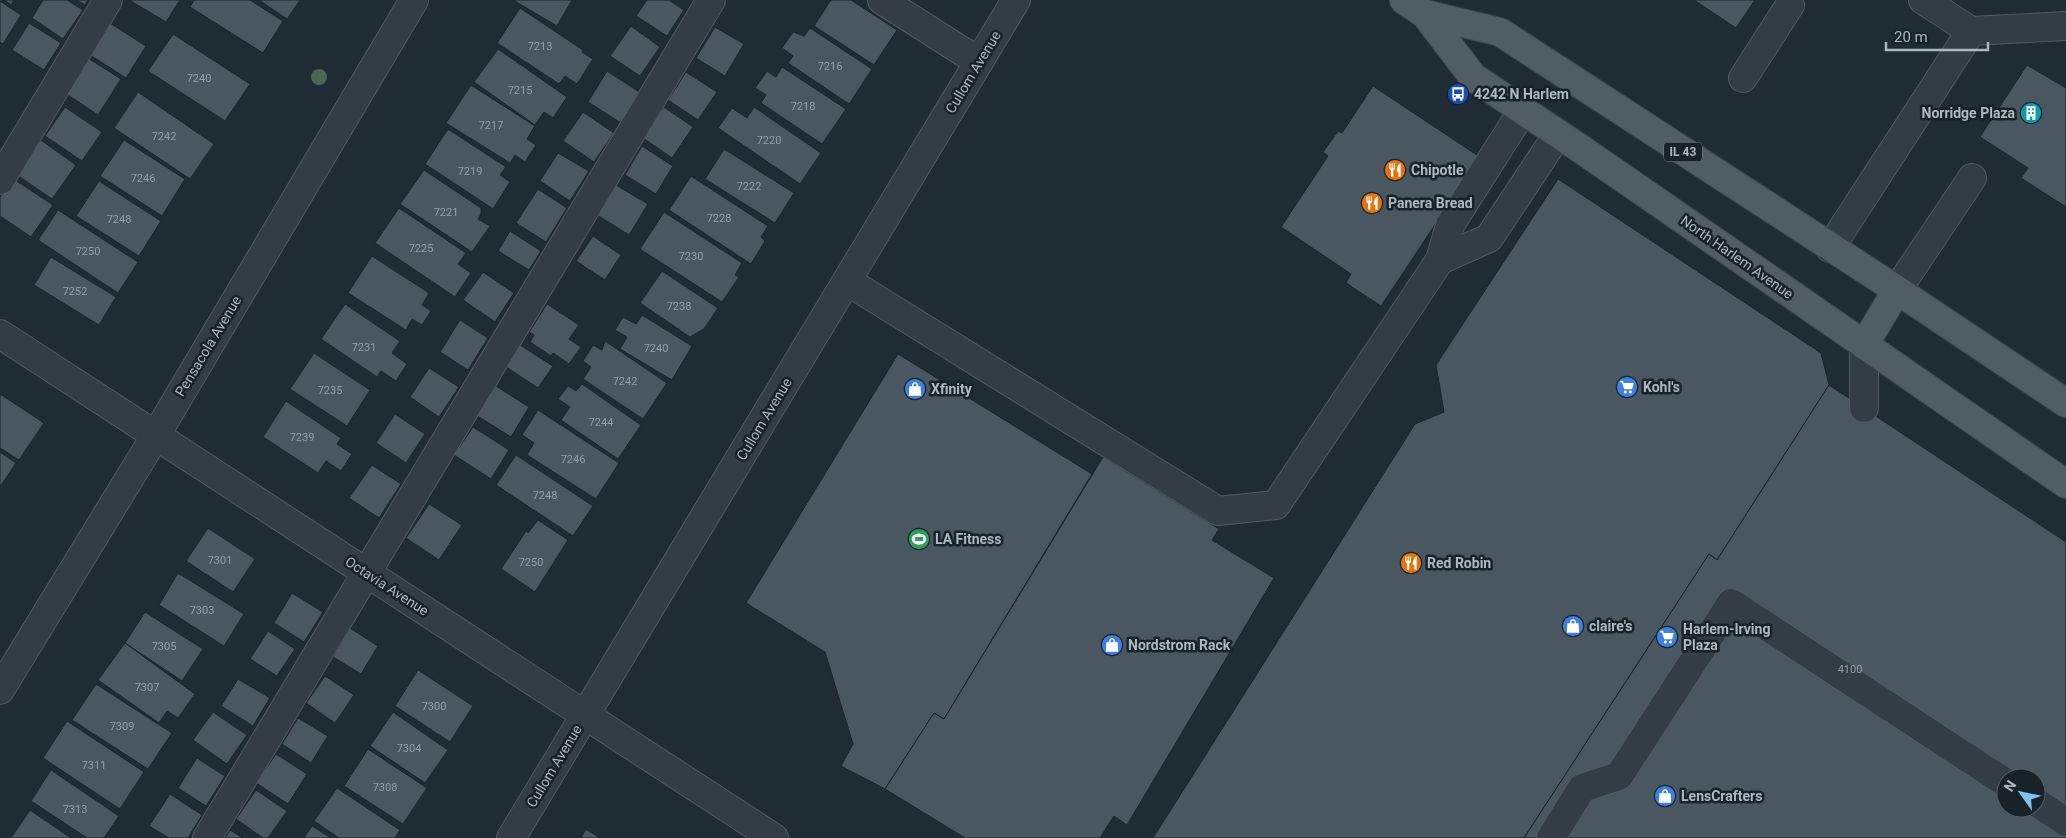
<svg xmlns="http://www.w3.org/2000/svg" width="2066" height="838" font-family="Roboto,sans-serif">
	<rect width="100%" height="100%" fill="#1f2c34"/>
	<g fill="#485760" stroke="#1a242b" fill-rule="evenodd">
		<polygon points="4,0 14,0 11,5"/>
		<polygon points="43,0 67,0 83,10 63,39 32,18"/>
		<polygon points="76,0 88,0 85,5"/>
		<polygon points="129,0 180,0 166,22"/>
		<polygon points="194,0 250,0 283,21 263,53 190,7"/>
		<polygon points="259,0 300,0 287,19"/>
		<polygon points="513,0 572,0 557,26"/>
		<polygon points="647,0 669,0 684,10 667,36 636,16"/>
		<polygon points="831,0 851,0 897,30 874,65 814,26"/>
		<polygon points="1694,0 1755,0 1736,28"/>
		<polygon points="0,1 21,15 3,44 0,42"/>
		<polygon points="520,8 583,50 582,52 593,59 577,84 565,76 559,84 497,43"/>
		<polygon points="29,23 61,43 44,70 12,50"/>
		<polygon points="110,23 146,46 126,78 90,55"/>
		<polygon points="631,26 660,47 640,76 610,56"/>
		<polygon points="715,27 744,44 725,76 696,58"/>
		<polygon points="810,28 872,69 849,104 788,63 793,56 782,48 793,32 804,36"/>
		<polygon points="173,34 250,84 225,121 148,71"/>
		<polygon points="498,49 567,97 553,118 544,112 535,125 474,82"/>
		<polygon points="88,58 121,79 98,115 65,93"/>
		<polygon points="2027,65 2066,88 2066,207 2021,178 2028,168 1980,137"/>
		<polygon points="782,67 846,109 822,144 761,103 766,95 755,88 767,71 776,77"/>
		<polygon points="607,71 641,93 621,123 588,102"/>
		<polygon points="686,72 717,92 698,120 668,100"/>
		<polygon points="471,85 535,126 527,139 536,145 525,162 515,155 510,163 446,123"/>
		<polygon points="1373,86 1480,157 1381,306 1346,283 1351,274 1281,227 1328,156 1323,152 1338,131 1342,133"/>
		<polygon points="138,92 214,144 190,179 114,128"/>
		<polygon points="65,107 102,132 82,161 45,136"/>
		<polygon points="664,107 693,127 672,158 643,138"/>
		<polygon points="754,107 821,153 800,184 718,128 732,108 747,118"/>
		<polygon points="583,112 614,133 594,162 563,141"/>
		<polygon points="448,129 506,167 500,175 510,182 493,209 425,164"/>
		<polygon points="41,140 76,165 52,199 17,175"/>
		<polygon points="124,140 185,179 162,216 100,176"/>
		<polygon points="642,146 673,166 656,194 625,175"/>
		<polygon points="724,149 794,193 775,223 705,179"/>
		<polygon points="558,153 589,171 570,201 540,181"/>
		<polygon points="424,170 481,208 481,214 478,219 490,226 472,252 400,204"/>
		<polygon points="691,176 768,226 761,237 765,241 751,264 669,210"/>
		<polygon points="12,178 53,205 31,237 0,216 0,197"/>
		<polygon points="1558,179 1821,353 1829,385 1717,560 1709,554 1524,838 1153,838 1415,424 1444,412 1436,365"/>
		<polygon points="99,181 161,221 139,256 76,216"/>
		<polygon points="616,185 648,204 629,235 597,215"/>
		<polygon points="538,189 567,208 546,242 516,223"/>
		<polygon points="399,208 466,253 458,264 471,273 455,297 375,243"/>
		<polygon points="58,210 138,262 118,293 38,240"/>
		<polygon points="664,212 742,263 735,275 739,277 722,302 640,249"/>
		<polygon points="510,231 541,251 529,270 498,251"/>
		<polygon points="593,236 621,255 605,280 576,261"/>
		<polygon points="372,256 429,293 422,305 431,311 422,325 412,319 406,330 348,293"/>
		<polygon points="51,257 116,297 99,325 34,285"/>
		<polygon points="662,271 718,308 704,329 690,337 640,303"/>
		<polygon points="483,272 514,293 495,322 463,300"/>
		<polygon points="345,304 400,341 392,353 407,364 396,381 381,371 377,377 321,339"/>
		<polygon points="547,304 579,325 569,339 581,347 569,364 553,353 551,356 530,342 534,335 529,332"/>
		<polygon points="642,315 692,346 672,380 620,349 627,337 615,330 623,317 636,324"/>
		<polygon points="460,320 488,338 468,370 440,352"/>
		<polygon points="605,341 667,383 643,419 583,379 591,367 583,361 593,345 602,350"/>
		<polygon points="520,345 553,366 538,388 506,367"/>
		<polygon points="314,353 370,390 347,426 290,389"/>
		<polygon points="898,354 1092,474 944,719 934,713 885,789 841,766 853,744 825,652 746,603"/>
		<polygon points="429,368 459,387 439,417 410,397"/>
		<polygon points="582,384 641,425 618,459 561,420 570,407 558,399 568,386 576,391"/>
		<path d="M 1829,385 L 2066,542 L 2066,838 L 1524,838 L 1709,554 L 1717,560 ZM 2006,778 L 2036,778 L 2036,808 L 2006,808 Z"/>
		<polygon points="496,386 529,407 511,437 476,415"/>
		<polygon points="0,394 44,423 19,460 0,448"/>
		<polygon points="286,401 341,438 337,444 352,454 341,471 326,461 318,473 263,437"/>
		<polygon points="538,410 619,463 596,499 527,455 534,443 522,435"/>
		<polygon points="395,414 425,434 406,463 376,443"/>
		<polygon points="473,427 509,450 491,479 454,455"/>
		<polygon points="0,452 16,463 0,487"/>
		<polygon points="516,455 593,506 573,536 496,485"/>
		<polygon points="1103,457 1219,529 1212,540 1274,578 1127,825 1114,816 1100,838 965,838 885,789 934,713 944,719"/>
		<polygon points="372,465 401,484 379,518 349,498"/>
		<polygon points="429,504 462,525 439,560 406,538"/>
		<polygon points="538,520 568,540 535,592 501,569 526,531 528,533"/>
		<polygon points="208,528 255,559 233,592 186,561"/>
		<polygon points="178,573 244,614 224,646 159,605"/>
		<polygon points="292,593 323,612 304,642 274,623"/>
		<polygon points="145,612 203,649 182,681 125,643"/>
		<polygon points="350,628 378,646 361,674 333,657"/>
		<polygon points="268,631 295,649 277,676 250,659"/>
		<polygon points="125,643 195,694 178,718 167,711 159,723 98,680"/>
		<polygon points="418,670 473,706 450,742 395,706"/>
		<polygon points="325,676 354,695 335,723 306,703"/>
		<polygon points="238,679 270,698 253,726 221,706"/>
		<polygon points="96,684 172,733 148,769 72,720"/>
		<polygon points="213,712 247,735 227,764 193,740"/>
		<polygon points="393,712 448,750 425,783 370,746"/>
		<polygon points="298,718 328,736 311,763 282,744"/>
		<polygon points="67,721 144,772 120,809 43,758"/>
		<polygon points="368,749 427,788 403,824 344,786"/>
		<polygon points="276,754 307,774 288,804 256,783"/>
		<polygon points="197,758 225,776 206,806 178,788"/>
		<polygon points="51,770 119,816 104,838 87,838 31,801"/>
		<polygon points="337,788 400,830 395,838 339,838 314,821"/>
		<polygon points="256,790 287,811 268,838 263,838 236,819"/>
		<polygon points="170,794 202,815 188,838 169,838 149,826"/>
		<polygon points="30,810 71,838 11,838"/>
		<polygon points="312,826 331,838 304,838"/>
		<polygon points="586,829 600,838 581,838"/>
		<polygon points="230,830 243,838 225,838"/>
	</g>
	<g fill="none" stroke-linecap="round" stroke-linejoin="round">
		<g stroke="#505b63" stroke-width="30">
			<g id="minor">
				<polyline points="882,0 979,62"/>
				<polyline points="1923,0 1971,31 2066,26"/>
				<polyline points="1743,78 1790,5"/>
				<polyline points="0,180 108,0"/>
				<polyline points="1830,248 1971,31"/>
				<polyline points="1440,260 1489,238 1558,134"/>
				<polyline points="847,281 1218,511 1276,505 1440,260 1450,225 1523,110"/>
				<polyline points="1897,290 1972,178"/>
				<polyline points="0,334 774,838"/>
				<polyline points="1864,408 1864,345"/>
				<polyline points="0,690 156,435 414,0"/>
				<polyline points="2036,802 2066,822"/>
				<polyline points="207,838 711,0"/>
				<polyline points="511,838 1016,0"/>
				<polyline points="1551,838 1582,788 1619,776 1731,603 2006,783"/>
			</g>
		</g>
		<g stroke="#3c464e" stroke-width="30">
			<g id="major">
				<polyline points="1404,0 1425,14 1473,77 1581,149 2066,484"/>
				<polyline points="1425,14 1500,32 1897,290 2066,403"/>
				<polyline points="1864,345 1897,290"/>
			</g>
		</g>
		<use href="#minor" stroke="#333d45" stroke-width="28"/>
		<use href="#major" stroke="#505d65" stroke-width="28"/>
	</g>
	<circle fill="#4a6655" cx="319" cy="77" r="8"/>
	<defs>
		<g id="bus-disc" transform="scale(1.125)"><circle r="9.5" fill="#1a4fb4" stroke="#182229"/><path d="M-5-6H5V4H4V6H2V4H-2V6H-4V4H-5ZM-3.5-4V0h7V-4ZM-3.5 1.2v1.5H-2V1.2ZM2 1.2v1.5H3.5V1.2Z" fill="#fff"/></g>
		<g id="building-disc" transform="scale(1.125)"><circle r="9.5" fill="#0f9aa8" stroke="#182229"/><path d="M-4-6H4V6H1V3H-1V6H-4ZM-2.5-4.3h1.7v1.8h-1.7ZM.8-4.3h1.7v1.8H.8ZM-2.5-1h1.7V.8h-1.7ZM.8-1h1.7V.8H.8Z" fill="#fff"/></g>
		<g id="restaurant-disc" transform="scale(1.125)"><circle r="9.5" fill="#e8710a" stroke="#182229"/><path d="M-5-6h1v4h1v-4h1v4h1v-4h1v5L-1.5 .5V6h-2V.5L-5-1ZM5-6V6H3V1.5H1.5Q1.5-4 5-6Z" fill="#fff"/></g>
		<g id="supermarket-disc" transform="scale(1.125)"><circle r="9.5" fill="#3f7fe0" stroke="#182229"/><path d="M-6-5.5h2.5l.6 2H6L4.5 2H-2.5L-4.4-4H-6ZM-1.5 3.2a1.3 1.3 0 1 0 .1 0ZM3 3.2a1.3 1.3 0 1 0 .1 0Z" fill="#fff"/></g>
		<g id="shop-disc" transform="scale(1.125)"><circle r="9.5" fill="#3f7fe0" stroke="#182229"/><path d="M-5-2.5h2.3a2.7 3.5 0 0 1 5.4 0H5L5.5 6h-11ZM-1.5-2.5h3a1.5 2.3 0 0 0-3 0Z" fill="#fff"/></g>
		<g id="stadium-disc" transform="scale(1.125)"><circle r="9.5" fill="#2e9e5b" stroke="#182229"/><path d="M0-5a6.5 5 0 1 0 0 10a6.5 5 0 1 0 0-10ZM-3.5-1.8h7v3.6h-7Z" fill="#fff"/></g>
	</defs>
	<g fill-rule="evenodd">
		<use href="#bus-disc" x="1458" y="94"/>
		<use href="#building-disc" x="2031" y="113"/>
		<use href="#restaurant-disc" x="1395" y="170"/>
		<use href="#restaurant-disc" x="1372" y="203"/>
		<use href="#supermarket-disc" x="1627" y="387"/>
		<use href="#shop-disc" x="915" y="389"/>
		<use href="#stadium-disc" x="919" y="539"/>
		<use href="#restaurant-disc" x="1411" y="563"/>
		<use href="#shop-disc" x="1573" y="626"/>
		<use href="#supermarket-disc" x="1667" y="637"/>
		<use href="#shop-disc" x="1112" y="645"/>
		<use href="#shop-disc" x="1665" y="796"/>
	</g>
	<g text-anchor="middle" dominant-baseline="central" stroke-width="5" stroke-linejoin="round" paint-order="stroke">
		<g font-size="11" fill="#93a0aa">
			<text x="540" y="46">7213</text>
			<text x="830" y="66">7216</text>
			<text x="199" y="78">7240</text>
			<text x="520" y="90">7215</text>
			<text x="803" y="106">7218</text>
			<text x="491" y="125">7217</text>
			<text x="164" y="136">7242</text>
			<text x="769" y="140">7220</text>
			<text x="470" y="171">7219</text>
			<text x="143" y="178">7246</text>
			<text x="749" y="186">7222</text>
			<text x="446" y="212">7221</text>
			<text x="719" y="218">7228</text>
			<text x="119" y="219">7248</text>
			<text x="421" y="248">7225</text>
			<text x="88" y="251">7250</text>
			<text x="691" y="256">7230</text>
			<text x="75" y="291">7252</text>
			<text x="679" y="306">7238</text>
			<text x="364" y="347">7231</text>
			<text x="656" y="348">7240</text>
			<text x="625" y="381">7242</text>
			<text x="330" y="390">7235</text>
			<text x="601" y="422">7244</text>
			<text x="302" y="437">7239</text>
			<text x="573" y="459">7246</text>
			<text x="545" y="495">7248</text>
			<text x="220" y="560">7301</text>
			<text x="531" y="562">7250</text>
			<text x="202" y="610">7303</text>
			<text x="164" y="646">7305</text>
			<text x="1850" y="669">4100</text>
			<text x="147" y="687">7307</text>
			<text x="434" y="706">7300</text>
			<text x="122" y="726">7309</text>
			<text x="409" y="748">7304</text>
			<text x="94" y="765">7311</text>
			<text x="385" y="787">7308</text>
			<text x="75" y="809">7313</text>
		</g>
		<rect fill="#182229" stroke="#808c94" stroke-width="1" x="1664" y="142.5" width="38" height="19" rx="4"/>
		<g font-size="12" font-weight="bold" fill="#acb9c2">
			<text x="1683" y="152">IL 43</text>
		</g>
		<g font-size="14" fill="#acb9c2" stroke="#182229">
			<text transform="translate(973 72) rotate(-59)">Cullom Avenue</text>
			<text transform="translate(1737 257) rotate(35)">North Harlem Avenue</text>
			<text transform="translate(208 346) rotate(-59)">Pensacola Avenue</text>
			<text transform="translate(764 419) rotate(-59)">Cullom Avenue</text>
			<text transform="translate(387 586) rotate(33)">Octavia Avenue</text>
			<text transform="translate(554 766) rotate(-59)">Cullom Avenue</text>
		</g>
		<g font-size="14" font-weight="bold" fill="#acb9c2" stroke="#182229" text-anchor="start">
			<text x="1474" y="94">4242 N Harlem</text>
			<text x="2015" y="113" text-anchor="end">Norridge Plaza</text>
			<text x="1411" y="170">Chipotle</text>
			<text x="1388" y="203">Panera Bread</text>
			<text x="1643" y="387">Kohl's</text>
			<text x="931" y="389">Xfinity</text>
			<text x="935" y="539">LA Fitness</text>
			<text x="1427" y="563">Red Robin</text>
			<text x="1589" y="626">claire's</text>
			<text x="1683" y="629">Harlem-Irving<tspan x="1683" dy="16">Plaza</tspan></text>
			<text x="1128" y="645">Nordstrom Rack</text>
			<text x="1681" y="796">LensCrafters</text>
		</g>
	</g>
	<g transform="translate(2021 793) rotate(303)"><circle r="24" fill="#182229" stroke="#535e66"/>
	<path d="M0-4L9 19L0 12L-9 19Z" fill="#81c1f2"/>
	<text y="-8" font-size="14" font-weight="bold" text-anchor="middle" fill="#acb9c2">N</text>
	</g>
	<path d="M1886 42v8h102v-8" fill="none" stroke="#acb9c2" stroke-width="2.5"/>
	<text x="1894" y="42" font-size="15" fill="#acb9c2" stroke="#182229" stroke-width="4" paint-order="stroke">20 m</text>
</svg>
